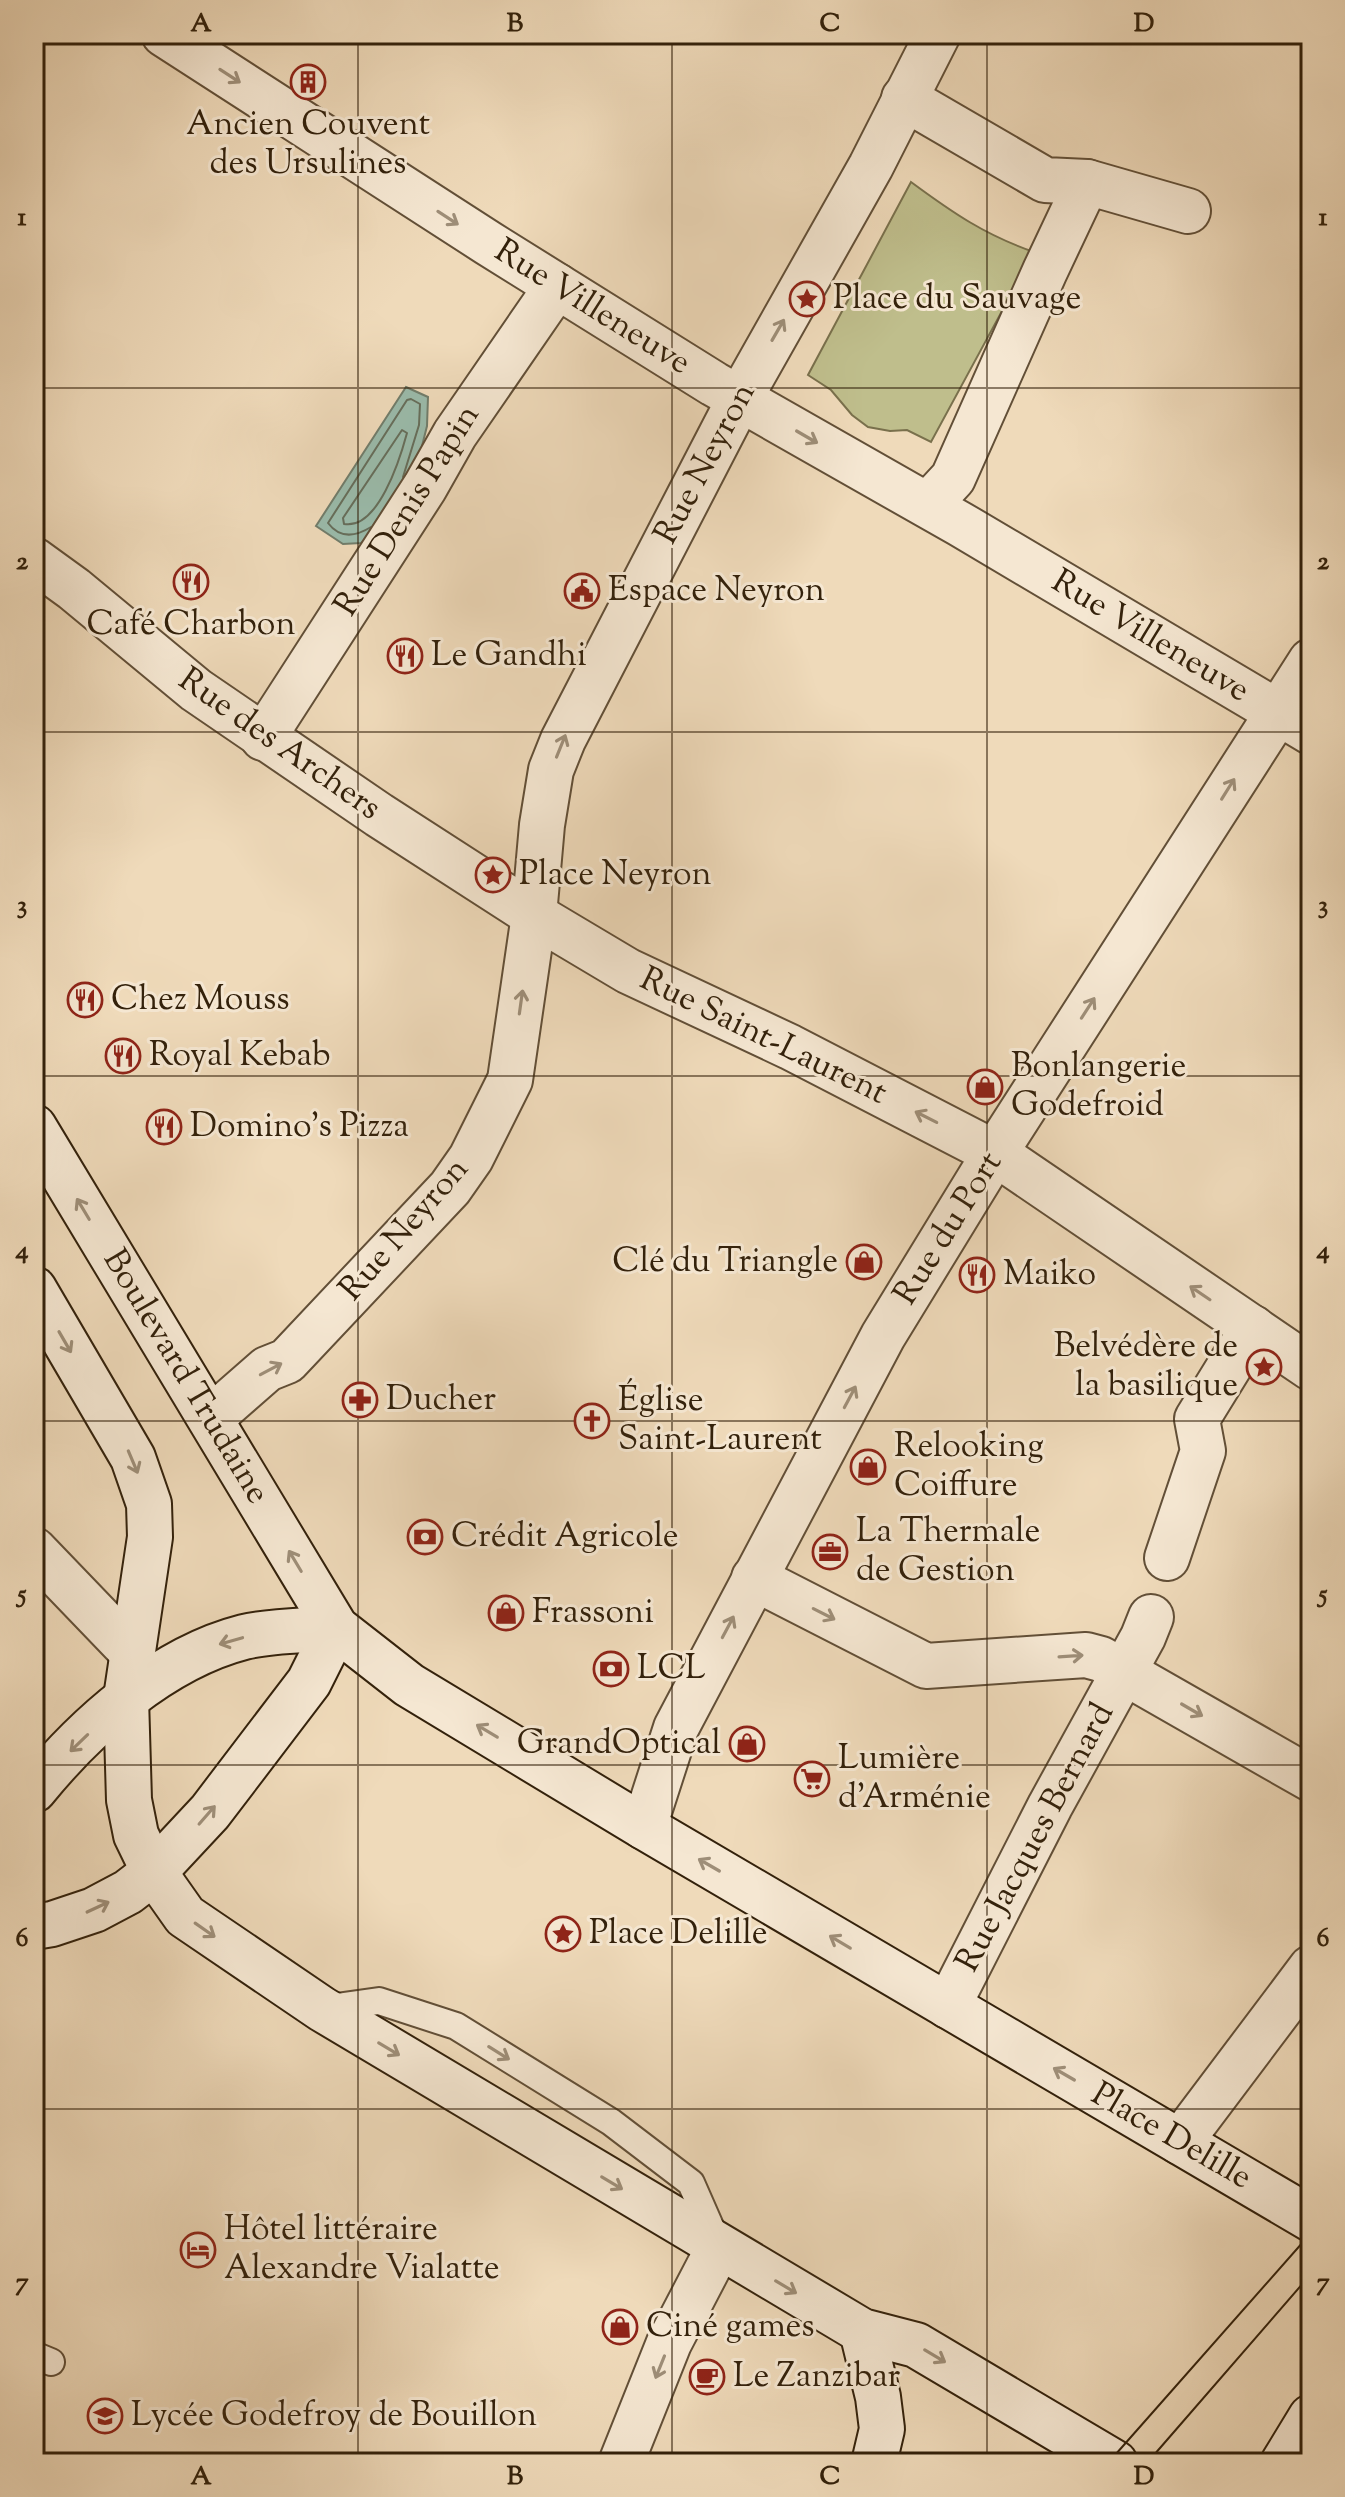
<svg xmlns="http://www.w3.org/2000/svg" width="1345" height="2497" font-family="'Sorts Mill Goudy',serif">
	<rect width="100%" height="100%" fill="#efdaba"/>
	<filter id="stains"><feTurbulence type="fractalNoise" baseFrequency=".0025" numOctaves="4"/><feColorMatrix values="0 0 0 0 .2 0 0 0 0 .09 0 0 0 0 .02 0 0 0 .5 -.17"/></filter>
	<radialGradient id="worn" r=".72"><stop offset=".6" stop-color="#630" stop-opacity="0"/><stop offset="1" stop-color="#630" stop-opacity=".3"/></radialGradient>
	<path fill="#bfbe8c" stroke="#79704c" stroke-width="2" d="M 911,182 C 953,213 985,235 1034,252 L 931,442 L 907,430 L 890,431 L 868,427 L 852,415 L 831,390 L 808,375 Z"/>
	<polygon fill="#9abbab" stroke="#717d6b" stroke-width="2" points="406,387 428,397 427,426 420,454 379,531 361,543 343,544 316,526"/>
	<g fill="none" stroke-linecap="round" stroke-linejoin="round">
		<g stroke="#666e5b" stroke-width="2">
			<path d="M 402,430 L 407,433 C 400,459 378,530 344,524 L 343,518 Z"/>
			<path d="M 371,527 C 355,537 340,539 328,523 L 407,400 L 411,399 L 420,404 L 419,425 L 403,477"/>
		</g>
		<g stroke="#624f37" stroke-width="30">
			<g id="lane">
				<polyline points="322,2009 379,2001 456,2026 611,2122 691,2183 716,2240"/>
				<polyline points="34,2355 51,2362"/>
			</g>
		</g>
		<g stroke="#624f37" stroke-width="48">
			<g id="street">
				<polyline points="164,34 488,243 714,384 960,524 1311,732"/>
				<polyline points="904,98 1045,180 1087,182 1188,211"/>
				<polyline points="928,505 953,478 1045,271 1087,182"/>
				<polyline points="34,560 74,589 196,690 379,815 534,915 628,971 790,1047 995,1153 1311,1368"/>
				<polyline points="263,738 425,487 455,434 557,286"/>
				<polyline points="211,1418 267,1369 287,1361 450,1188 471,1158 510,1080 534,915 542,825 551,770 563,740 740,398 871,166 938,34"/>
				<polyline points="34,1550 133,1653"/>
				<polyline points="1167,1558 1203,1451 1197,1419 1253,1328"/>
				<polyline points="754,1578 926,1666 1086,1655 1101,1659 1311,1779"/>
				<polyline points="644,1827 676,1728 883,1336 995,1153 1311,661"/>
				<polyline points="948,2006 1050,1806 1143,1637 1151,1617"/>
				<polyline points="1180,2142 1311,1968"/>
				<polyline points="621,2463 669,2343 719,2247"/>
			</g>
		</g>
		<g stroke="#33210b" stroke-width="48">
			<g id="secondary">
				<polyline points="34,1127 336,1628 409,1685 644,1827 1311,2219"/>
				<polyline points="34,1289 133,1458 149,1504 150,1537 126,1698 129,1800 136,1835 154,1872 185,1916 322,2009 862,2331 916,2345 1115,2463"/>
				<path d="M 34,1790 C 86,1726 162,1658 244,1637 C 273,1630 306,1631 336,1628"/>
				<polyline points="34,1927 52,1924 94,1910 128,1892 154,1872 210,1812 309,1682 336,1628"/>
				<polyline points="862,2331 878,2397 882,2429 874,2463"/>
				<polyline points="1283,2463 1311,2417"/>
			</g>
		</g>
		<use href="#lane" stroke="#f5e7d2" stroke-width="26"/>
		<use href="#street" stroke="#f5e7d2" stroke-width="44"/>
		<use href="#secondary" stroke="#f5e7d2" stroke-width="44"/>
		<g stroke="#33210b" stroke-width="2">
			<polyline points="1108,2463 1311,2233"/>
			<polyline points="1147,2463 1311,2274"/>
		</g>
	</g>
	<defs><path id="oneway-shaft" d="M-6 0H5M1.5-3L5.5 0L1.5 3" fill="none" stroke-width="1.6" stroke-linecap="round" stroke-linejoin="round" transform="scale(2)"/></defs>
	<g stroke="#9e8e78">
		<use href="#oneway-shaft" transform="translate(230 76) rotate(33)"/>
		<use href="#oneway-shaft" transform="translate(448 218) rotate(33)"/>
		<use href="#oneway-shaft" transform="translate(778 330) rotate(-60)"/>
		<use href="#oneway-shaft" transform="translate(807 437) rotate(30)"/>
		<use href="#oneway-shaft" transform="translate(561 746) rotate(-68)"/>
		<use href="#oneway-shaft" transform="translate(1228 789) rotate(-58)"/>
		<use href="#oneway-shaft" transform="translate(521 1002) rotate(-82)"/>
		<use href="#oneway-shaft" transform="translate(1088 1008) rotate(-57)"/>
		<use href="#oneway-shaft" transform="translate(926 1117) rotate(-153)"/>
		<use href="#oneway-shaft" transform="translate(83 1209) rotate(-121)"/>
		<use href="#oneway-shaft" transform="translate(1200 1293) rotate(-146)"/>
		<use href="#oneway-shaft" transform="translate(65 1342) rotate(60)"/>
		<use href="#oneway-shaft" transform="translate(271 1369) rotate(-28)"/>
		<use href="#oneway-shaft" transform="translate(850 1397) rotate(-62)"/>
		<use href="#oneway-shaft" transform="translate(133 1462) rotate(67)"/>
		<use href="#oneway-shaft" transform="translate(295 1561) rotate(-121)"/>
		<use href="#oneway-shaft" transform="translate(824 1614) rotate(27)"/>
		<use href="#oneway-shaft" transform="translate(728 1627) rotate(-62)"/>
		<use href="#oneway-shaft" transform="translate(231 1641) rotate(164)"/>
		<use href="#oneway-shaft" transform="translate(1071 1656) rotate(-4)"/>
		<use href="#oneway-shaft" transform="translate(1192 1710) rotate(30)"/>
		<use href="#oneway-shaft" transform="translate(487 1731) rotate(-149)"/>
		<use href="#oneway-shaft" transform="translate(79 1743) rotate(136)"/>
		<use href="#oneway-shaft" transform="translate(207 1815) rotate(-49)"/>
		<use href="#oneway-shaft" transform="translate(709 1865) rotate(-150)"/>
		<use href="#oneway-shaft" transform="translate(98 1907) rotate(-25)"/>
		<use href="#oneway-shaft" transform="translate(205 1930) rotate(35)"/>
		<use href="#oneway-shaft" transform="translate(840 1942) rotate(-149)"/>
		<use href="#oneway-shaft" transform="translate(389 2049) rotate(31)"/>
		<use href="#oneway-shaft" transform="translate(499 2053) rotate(32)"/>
		<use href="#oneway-shaft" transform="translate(1064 2074) rotate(-150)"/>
		<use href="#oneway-shaft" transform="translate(612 2183) rotate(31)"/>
		<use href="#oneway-shaft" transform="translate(786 2287) rotate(31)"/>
		<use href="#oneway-shaft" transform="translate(935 2356) rotate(31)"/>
		<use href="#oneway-shaft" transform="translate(660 2367) rotate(112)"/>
	</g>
	<path fill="none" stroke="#33210b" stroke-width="2" stroke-opacity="0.55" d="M 358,34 L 358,2463M 672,34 L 672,2463M 987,34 L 987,2463M 34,388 L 1311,388M 34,732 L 1311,732M 34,1076 L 1311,1076M 34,1421 L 1311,1421M 34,1765 L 1311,1765M 34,2109 L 1311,2109"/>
	<defs>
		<g id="building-ring" transform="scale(1.8)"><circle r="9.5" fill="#f5e7d2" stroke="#8f2418" stroke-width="1.5"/><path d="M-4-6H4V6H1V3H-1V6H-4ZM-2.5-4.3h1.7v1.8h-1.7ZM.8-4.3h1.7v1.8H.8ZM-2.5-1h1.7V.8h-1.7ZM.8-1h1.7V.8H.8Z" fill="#8f2418"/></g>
		<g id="sight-ring" transform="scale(1.8)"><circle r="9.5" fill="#f5e7d2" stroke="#8f2418" stroke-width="1.5"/><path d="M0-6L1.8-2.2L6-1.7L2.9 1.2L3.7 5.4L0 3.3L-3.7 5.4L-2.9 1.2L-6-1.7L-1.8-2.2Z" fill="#8f2418"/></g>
		<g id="restaurant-ring" transform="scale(1.8)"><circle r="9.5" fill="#f5e7d2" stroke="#8f2418" stroke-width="1.5"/><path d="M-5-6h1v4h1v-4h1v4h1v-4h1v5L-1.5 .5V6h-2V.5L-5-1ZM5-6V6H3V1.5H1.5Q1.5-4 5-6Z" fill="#8f2418"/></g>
		<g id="civic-ring" transform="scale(1.8)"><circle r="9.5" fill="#f5e7d2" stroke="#8f2418" stroke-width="1.5"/><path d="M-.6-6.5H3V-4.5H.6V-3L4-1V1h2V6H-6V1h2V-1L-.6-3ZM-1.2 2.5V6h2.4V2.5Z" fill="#8f2418"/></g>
		<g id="shop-ring" transform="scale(1.8)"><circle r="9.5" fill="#f5e7d2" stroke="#8f2418" stroke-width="1.5"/><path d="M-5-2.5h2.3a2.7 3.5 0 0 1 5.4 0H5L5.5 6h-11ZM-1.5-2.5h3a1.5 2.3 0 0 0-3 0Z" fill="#8f2418"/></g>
		<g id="pharmacy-ring" transform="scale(1.8)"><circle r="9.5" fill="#f5e7d2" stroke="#8f2418" stroke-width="1.5"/><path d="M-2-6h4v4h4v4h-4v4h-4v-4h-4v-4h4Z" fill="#8f2418"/></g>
		<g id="church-ring" transform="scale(1.8)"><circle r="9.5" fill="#f5e7d2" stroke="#8f2418" stroke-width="1.5"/><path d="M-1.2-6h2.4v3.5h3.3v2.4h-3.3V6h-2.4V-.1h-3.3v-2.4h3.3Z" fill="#8f2418"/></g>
		<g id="bank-ring" transform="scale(1.8)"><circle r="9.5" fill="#f5e7d2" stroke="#8f2418" stroke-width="1.5"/><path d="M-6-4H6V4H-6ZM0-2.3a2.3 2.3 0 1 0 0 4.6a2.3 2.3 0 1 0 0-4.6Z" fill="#8f2418"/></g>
		<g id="office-ring" transform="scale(1.8)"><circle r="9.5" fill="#f5e7d2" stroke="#8f2418" stroke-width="1.5"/><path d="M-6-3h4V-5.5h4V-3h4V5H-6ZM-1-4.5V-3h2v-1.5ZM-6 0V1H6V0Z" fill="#8f2418"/></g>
		<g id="supermarket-ring" transform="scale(1.8)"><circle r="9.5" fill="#f5e7d2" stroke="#8f2418" stroke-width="1.5"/><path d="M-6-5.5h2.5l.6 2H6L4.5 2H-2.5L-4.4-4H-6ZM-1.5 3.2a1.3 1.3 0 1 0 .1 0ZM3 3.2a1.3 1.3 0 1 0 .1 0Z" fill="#8f2418"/></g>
		<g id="hotel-ring" transform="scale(1.8)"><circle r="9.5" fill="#f5e7d2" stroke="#8f2418" stroke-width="1.5"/><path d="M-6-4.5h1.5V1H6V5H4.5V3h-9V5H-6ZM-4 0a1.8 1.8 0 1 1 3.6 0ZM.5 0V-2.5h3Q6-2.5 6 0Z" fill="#8f2418"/></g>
		<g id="cafe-ring" transform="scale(1.8)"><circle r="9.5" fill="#f5e7d2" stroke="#8f2418" stroke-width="1.5"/><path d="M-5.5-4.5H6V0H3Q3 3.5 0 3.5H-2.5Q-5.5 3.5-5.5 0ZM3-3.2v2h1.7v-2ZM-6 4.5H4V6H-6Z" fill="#8f2418"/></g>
		<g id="school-ring" transform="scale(1.8)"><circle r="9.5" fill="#f5e7d2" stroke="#8f2418" stroke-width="1.5"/><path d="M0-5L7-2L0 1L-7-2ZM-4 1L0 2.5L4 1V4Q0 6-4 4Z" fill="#8f2418"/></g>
	</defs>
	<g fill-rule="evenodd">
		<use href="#building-ring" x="308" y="82"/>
		<use href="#sight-ring" x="807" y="299"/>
		<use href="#restaurant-ring" x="191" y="582"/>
		<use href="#civic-ring" x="582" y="591"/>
		<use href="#restaurant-ring" x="405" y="656"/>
		<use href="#sight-ring" x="493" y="875"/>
		<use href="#restaurant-ring" x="85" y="1000"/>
		<use href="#restaurant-ring" x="123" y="1056"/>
		<use href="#shop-ring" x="985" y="1087"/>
		<use href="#restaurant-ring" x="164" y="1127"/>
		<use href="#shop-ring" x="864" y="1262"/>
		<use href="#restaurant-ring" x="977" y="1275"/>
		<use href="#sight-ring" x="1264" y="1367"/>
		<use href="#pharmacy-ring" x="360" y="1400"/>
		<use href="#church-ring" x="592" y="1421"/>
		<use href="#shop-ring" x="868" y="1467"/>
		<use href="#bank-ring" x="425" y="1537"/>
		<use href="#office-ring" x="830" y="1552"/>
		<use href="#shop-ring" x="506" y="1613"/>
		<use href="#bank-ring" x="611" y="1669"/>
		<use href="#shop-ring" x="747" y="1744"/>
		<use href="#supermarket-ring" x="812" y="1779"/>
		<use href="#sight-ring" x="563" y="1934"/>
		<use href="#hotel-ring" x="198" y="2250"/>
		<use href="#shop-ring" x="620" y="2327"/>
		<use href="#cafe-ring" x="707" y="2377"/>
		<use href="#school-ring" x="105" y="2416"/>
	</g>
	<g text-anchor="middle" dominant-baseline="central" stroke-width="6" stroke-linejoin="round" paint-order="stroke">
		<g font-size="34" fill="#33210b" stroke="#f5e7d2" text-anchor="start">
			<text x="308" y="125" text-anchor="middle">Ancien Couvent<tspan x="308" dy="39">des Ursulines</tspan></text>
			<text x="833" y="299">Place du Sauvage</text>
			<text x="608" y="591">Espace Neyron</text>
			<text x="191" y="625" text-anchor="middle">Café Charbon</text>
			<text x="431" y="656">Le Gandhi</text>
			<text x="519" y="875">Place Neyron</text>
			<text x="111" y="1000">Chez Mouss</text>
			<text x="149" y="1056">Royal Kebab</text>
			<text x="1011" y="1067">Bonlangerie<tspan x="1011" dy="39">Godefroid</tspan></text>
			<text x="190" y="1127">Domino's Pizza</text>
			<text x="838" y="1262" text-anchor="end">Clé du Triangle</text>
			<text x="1003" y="1275">Maiko</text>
			<text x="1238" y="1347" text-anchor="end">Belvédère de<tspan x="1238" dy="39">la basilique</tspan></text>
			<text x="386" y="1400">Ducher</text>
			<text x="618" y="1401">Église<tspan x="618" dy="39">Saint-Laurent</tspan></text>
			<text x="894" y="1447">Relooking<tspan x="894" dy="39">Coiffure</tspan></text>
			<text x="856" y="1532">La Thermale<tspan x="856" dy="39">de Gestion</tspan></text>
			<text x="451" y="1537">Crédit Agricole</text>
			<text x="532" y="1613">Frassoni</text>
			<text x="637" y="1669">LCL</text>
			<text x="721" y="1744" text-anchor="end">GrandOptical</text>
			<text x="838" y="1759">Lumière<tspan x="838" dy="39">d'Arménie</tspan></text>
			<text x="589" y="1934">Place Delille</text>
			<text x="224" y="2230">Hôtel littéraire<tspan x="224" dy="39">Alexandre Vialatte</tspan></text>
			<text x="646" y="2327">Ciné games</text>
			<text x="733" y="2377">Le Zanzibar</text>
			<text x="131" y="2416">Lycée Godefroy de Bouillon</text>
		</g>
		<g font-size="34" fill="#33210b" stroke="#f5e7d2">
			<text transform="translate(592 308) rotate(32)">Rue Villeneuve</text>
			<text transform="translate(706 464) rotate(-62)">Rue Neyron</text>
			<text transform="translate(408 511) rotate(-58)">Rue Denis Papin</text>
			<text transform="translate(1150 637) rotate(31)">Rue Villeneuve</text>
			<text transform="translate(279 745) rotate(35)">Rue des Archers</text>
			<text transform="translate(763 1037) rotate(26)">Rue Saint-Laurent</text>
			<text transform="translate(949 1229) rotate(-58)">Rue du Port</text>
			<text transform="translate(405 1230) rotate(-49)">Rue Neyron</text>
			<text transform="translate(185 1377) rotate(59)">Boulevard Trudaine</text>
			<text transform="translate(1036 1838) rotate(-62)">Rue Jacques Bernard</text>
			<text transform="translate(1171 2137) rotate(30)">Place Delille</text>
		</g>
	</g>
	<rect width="1345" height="2497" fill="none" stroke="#efdaba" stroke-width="88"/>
	<rect x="44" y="44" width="1257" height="2409" fill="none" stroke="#33210b" stroke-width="3"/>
	<g font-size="26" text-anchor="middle" font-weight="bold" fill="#33210b">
		<text x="201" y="31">A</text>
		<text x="515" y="31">B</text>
		<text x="830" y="31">C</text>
		<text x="1144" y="31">D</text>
		<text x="22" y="225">1</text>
		<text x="1323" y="225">1</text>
		<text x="22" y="569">2</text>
		<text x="1323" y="569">2</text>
		<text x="22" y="913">3</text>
		<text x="1323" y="913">3</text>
		<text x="22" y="1258">4</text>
		<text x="1323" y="1258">4</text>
		<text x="22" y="1602">5</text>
		<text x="1323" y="1602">5</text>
		<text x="22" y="1946">6</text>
		<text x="1323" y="1946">6</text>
		<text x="22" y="2290">7</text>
		<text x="1323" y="2290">7</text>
		<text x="201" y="2484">A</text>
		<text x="515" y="2484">B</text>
		<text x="830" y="2484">C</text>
		<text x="1144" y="2484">D</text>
	</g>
	<rect width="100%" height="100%" filter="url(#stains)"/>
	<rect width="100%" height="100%" fill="url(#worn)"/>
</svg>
